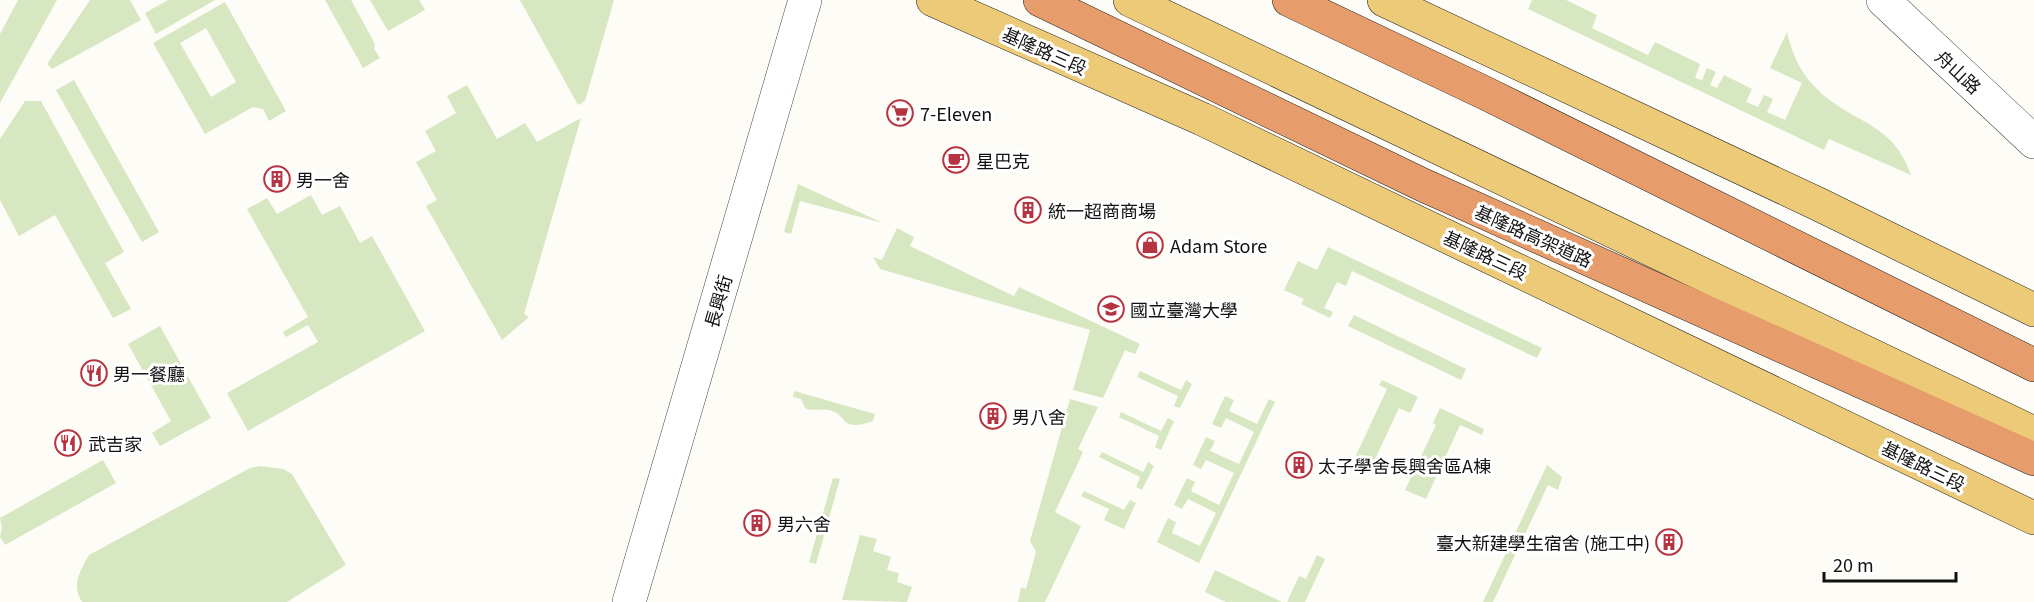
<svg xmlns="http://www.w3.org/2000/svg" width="2034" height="602" font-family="Georgia,'Noto Sans TC',serif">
	<rect width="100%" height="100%" fill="#fefcf6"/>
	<g fill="#d7e7c1" fill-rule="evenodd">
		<polygon points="18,0 57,0 0,103 0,34"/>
		<polygon points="90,0 130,0 141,20 52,69 47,64"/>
		<polygon points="168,0 215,0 156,34 145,13"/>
		<polygon points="325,0 351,0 375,44 374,49 380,58 363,68"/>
		<polygon points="370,0 419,0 425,10 388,31"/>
		<polygon points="520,0 614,0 585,101 578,105"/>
		<path d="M 1532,0 L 1566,0 L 1597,15 L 1592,28 L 1648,55 L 1655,42 L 1700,64 L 1695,78 L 1702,80 L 1707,68 L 1716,72 L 1710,85 L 1717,88 L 1724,75 L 1752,89 L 1746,102 L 1758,107 L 1764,95 L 1773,99 L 1767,112 L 1785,120 L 1802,83 L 1770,68 L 1787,32 C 1792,53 1799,70 1814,86 C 1848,123 1893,120 1911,175 L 1829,139 L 1824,150 L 1528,9 Z"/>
		<path d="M 225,2 L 286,111 L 269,121 L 263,109 L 253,107 L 205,134 L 153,43 ZM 206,28 L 236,82 L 211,97 L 180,43 Z"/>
		<polygon points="74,80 159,232 142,242 56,90"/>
		<polygon points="467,85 497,139 525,123 537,142 581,118 524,314 529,317 502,340 426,206 437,200 416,162 436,151 425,131 456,113 447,96"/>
		<polygon points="25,101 41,101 124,252 105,263 131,309 113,318 55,215 19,236 0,200 0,139"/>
		<polygon points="798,184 883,223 800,201 791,234 784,232"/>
		<polygon points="311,195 322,215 340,206 360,243 372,236 425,331 248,431 227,393 318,342 308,325 286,337 283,332 308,317 247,209 267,198 277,214"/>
		<polygon points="897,228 914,237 910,246 1014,296 1019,287 1140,344 1135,354 1125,350 1103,398 1073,390 1090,330 880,269 873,257 882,260"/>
		<polygon points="1328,247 1542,348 1537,358 1352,271 1346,286 1337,282 1324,308 1333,312 1330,318 1301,304 1304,299 1284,290 1298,261 1317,270"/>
		<polygon points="1354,315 1466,369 1461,380 1348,326"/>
		<polygon points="160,326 211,418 160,446 152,433 171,421 128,344"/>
		<polygon points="1140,371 1181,390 1186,380 1192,384 1180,408 1174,406 1178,396 1137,377"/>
		<polygon points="1382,380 1418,397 1410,413 1399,408 1369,472 1352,464 1387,389 1379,385"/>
		<path d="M 794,391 L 875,414 L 873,421 C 839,433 848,414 829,410 C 820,408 814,412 805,408 L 801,399 L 793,397 Z"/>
		<polygon points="1225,396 1234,400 1229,411 1257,424 1269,399 1275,402 1199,563 1157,542 1168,518 1176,522 1172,533 1200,546 1216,513 1188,499 1182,509 1174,505 1187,478 1195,482 1191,491 1219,505 1234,473 1206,460 1201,469 1193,465 1206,437 1215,441 1210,451 1239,464 1254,432 1226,418 1221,428 1212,424"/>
		<polygon points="1070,399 1098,407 1078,449 1083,452 1055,512 1081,526 1045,602 1018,602 1021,587 1026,589 1036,552 1030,541"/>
		<polygon points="1440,408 1484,429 1482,435 1460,425 1426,499 1405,490 1436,425 1433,423"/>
		<polygon points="1121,412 1161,431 1168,418 1174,421 1161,450 1155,447 1159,436 1119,417"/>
		<polygon points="1102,452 1143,472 1148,462 1154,466 1142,490 1136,487 1140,477 1099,457"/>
		<polygon points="103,460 116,483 5,545 0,537 2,528 0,518"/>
		<polygon points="1547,465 1562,477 1558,490 1548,485 1493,602 1483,602"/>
		<path d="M 259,466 L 283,469 L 292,474 L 346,565 L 287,602 L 82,602 C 71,585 80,571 89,555 L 250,468 Z"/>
		<polygon points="833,478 840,479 816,564 809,562"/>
		<polygon points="1084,491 1124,510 1130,500 1136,503 1124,529 1104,520 1109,509 1081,496"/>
		<polygon points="860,535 877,539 873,551 891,557 887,570 899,573 897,582 912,587 907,602 842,600"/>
		<polygon points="1317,555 1325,559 1305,602 1287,602 1299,576 1306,579"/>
		<polygon points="1215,570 1282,602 1226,602 1205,592"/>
	</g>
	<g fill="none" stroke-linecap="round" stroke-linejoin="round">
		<g stroke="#444" stroke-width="34">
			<g id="minor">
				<polyline points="1883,0 2034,142"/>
				<polyline points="629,602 805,0"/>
			</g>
		</g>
		<g stroke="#222" stroke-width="34">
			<g id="major">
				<polyline points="933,0 1202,119 2034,518"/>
				<polyline points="1130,0 2034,433"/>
				<polyline points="1384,0 1818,204 2034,310"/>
			</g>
		</g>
		<g stroke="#222" stroke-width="34">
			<g id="highway">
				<polyline points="1040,0 1423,185 2034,459"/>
				<polyline points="1289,0 1485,93 2034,365"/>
			</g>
		</g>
		<use href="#minor" stroke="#fff" stroke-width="33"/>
		<use href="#major" stroke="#ecca78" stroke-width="33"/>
		<use href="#highway" stroke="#e79d6b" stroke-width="33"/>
	</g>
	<defs>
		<g id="supermarket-ring" transform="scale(1.35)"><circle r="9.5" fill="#fff" stroke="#b63441" stroke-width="1.5"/><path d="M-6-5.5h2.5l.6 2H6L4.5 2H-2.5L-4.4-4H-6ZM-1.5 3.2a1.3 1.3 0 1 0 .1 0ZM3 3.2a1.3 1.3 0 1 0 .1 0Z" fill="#b63441"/></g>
		<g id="cafe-ring" transform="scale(1.35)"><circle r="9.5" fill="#fff" stroke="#b63441" stroke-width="1.5"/><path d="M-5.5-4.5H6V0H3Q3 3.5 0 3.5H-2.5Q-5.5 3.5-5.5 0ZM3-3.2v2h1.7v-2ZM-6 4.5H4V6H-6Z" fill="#b63441"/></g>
		<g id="building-ring" transform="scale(1.35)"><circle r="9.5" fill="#fff" stroke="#b63441" stroke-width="1.5"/><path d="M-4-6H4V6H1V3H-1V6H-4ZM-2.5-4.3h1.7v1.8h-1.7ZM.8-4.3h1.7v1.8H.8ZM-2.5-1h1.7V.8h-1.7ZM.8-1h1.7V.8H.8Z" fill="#b63441"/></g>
		<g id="shop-ring" transform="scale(1.35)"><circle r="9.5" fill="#fff" stroke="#b63441" stroke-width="1.5"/><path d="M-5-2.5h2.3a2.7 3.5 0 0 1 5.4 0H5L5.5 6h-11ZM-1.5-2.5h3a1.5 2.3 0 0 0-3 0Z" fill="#b63441"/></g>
		<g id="university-ring" transform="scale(1.35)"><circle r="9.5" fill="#fff" stroke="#b63441" stroke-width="1.5"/><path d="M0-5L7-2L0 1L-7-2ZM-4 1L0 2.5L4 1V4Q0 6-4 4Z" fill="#b63441"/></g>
		<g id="restaurant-ring" transform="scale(1.35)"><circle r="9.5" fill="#fff" stroke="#b63441" stroke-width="1.5"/><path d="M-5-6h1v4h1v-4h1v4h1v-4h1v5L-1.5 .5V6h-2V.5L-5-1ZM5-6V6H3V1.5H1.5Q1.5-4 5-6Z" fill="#b63441"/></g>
	</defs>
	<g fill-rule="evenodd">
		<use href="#supermarket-ring" x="900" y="113"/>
		<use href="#cafe-ring" x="956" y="160"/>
		<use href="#building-ring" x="277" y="179"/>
		<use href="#building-ring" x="1028" y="210"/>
		<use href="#shop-ring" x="1150" y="245"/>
		<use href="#university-ring" x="1111" y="309"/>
		<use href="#restaurant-ring" x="94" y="373"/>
		<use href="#building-ring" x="993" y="416"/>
		<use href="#restaurant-ring" x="68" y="443"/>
		<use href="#building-ring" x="1299" y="465"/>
		<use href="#building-ring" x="757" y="523"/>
		<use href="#building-ring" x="1669" y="542"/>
	</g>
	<g text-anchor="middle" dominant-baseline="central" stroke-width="6" stroke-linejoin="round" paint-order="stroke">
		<g font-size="18" fill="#111" stroke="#fff">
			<text transform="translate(1045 50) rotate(24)">基隆路三段</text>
			<text transform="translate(1959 71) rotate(43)">舟山路</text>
			<text transform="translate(1534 235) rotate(24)">基隆路高架道路</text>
			<text transform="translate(1486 254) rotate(25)">基隆路三段</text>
			<text transform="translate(717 301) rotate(-74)">長興街</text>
			<text transform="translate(1924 465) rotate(26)">基隆路三段</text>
		</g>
		<g font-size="18" fill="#111" stroke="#fff" text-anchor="start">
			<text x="920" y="113">7-Eleven</text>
			<text x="976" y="160">星巴克</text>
			<text x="296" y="179">男一舍</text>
			<text x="1048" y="210">統一超商商場</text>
			<text x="1170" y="245">Adam Store</text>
			<text x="1130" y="309">國立臺灣大學</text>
			<text x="113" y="373">男一餐廳</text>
			<text x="1012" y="416">男八舍</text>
			<text x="88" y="443">武吉家</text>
			<text x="1318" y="465">太子學舍長興舍區A棟</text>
			<text x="777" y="523">男六舍</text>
			<text x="1650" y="542" text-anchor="end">臺大新建學生宿舍 (施工中)</text>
		</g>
	</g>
	<path d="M1824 572v9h132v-9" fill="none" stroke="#111111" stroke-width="3"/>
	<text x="1833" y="572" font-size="18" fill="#111111" stroke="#ffffff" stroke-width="4.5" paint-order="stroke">20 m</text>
</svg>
